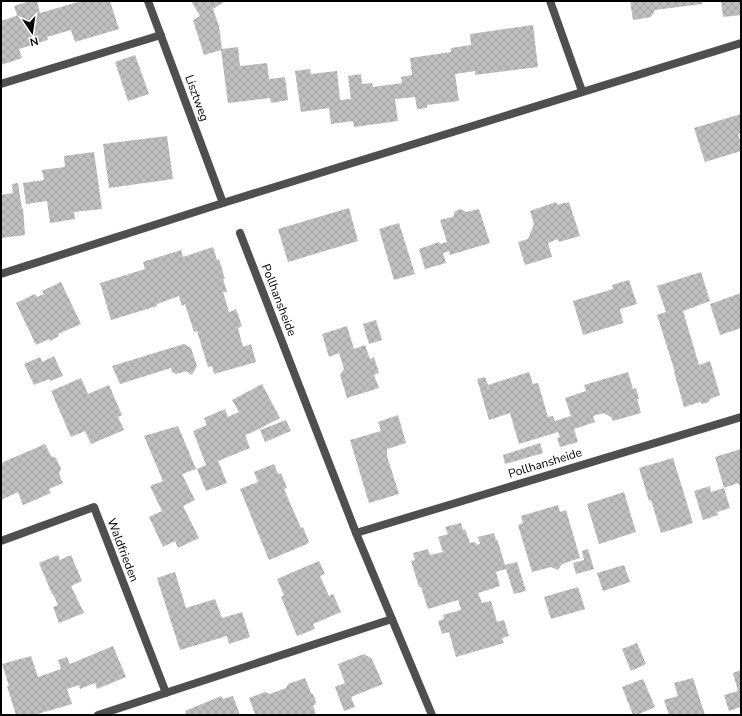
<svg xmlns="http://www.w3.org/2000/svg" width="742" height="716" font-family="'Nunito Sans',sans-serif">
	<defs>
		<pattern id="building-cross-hatch" width="8" height="8" patternUnits="userSpaceOnUse"><rect width="8" height="8" fill="#bfbfbf"/><path d="M0 0l8 8M0 8l8-8" fill="none" stroke="#a2a2a2"/></pattern>
	</defs>
	<rect width="100%" height="100%" fill="#fff"/>
	<g fill="url(#building-cross-hatch)">
		<polygon points="30,1 37,1 40,13 78,2 78,1 110,1 119,29 75,42 71,30 47,37 48,40 19,49 22,58 1,65 1,21 16,16 17,15 14,6"/>
		<polygon points="191,1 225,1 213,9 219,26 222,49 238,47 240,66 267,63 269,79 285,77 288,100 271,103 270,98 228,103 221,50 204,55 193,20 200,16"/>
		<polygon points="630,1 702,1 702,4 655,10 651,17 633,20"/>
		<polygon points="721,1 741,1 741,15 723,17"/>
		<polygon points="533,25 538,67 475,75 475,71 455,74 459,101 427,105 427,108 417,109 415,97 395,99 398,121 354,127 353,121 331,124 329,108 301,112 295,71 310,69 311,74 337,71 340,100 351,99 348,76 361,74 362,84 372,83 373,87 402,83 401,77 412,75 410,58 451,52 451,48 471,45 470,34"/>
		<polygon points="135,55 149,94 128,101 115,62"/>
		<polygon points="741,114 741,133 738,134 741,143 741,151 705,162 694,128"/>
		<polygon points="167,136 173,179 109,188 103,144"/>
		<polygon points="94,152 102,209 74,212 75,219 50,223 47,201 26,204 23,183 44,180 42,170 65,167 64,156"/>
		<polygon points="18,183 22,209 23,208 25,235 1,238 1,195 13,193 12,184"/>
		<polygon points="556,202 557,205 569,202 580,236 559,242 558,239 548,243 552,257 525,265 518,242 528,239 534,224 530,211"/>
		<polygon points="349,208 358,241 288,262 278,229"/>
		<polygon points="461,209 466,212 479,209 490,243 450,255 449,251 443,253 446,263 425,269 419,249 439,242 440,244 447,242 440,220 453,217 455,211"/>
		<polygon points="399,223 415,274 394,280 379,229"/>
		<polygon points="213,247 217,260 219,259 225,279 223,279 227,292 223,292 229,312 235,310 234,309 236,309 242,326 238,328 243,347 251,344 256,362 214,374 212,366 208,367 197,331 194,332 185,304 182,306 179,296 157,304 157,306 111,320 100,283 145,269 143,262 181,250 183,257"/>
		<polygon points="701,272 710,301 683,311 699,365 710,361 720,395 710,399 709,402 703,404 700,402 684,407 674,372 675,372 657,315 666,312 657,286"/>
		<polygon points="629,280 637,304 620,309 623,323 583,335 573,301 613,289 612,285"/>
		<polygon points="61,282 81,324 58,334 59,336 50,341 49,339 36,345 16,303 35,294 37,297 44,294 42,291"/>
		<polygon points="741,293 741,328 720,335 710,304"/>
		<polygon points="376,320 382,340 369,344 363,324"/>
		<polygon points="347,326 354,349 365,345 370,359 374,357 379,373 374,375 379,388 347,398 340,375 344,369 339,353 329,357 322,334"/>
		<polygon points="184,344 191,348 197,366 192,375 186,371 176,374 172,372 171,368 120,384 112,366"/>
		<polygon points="54,356 63,376 50,381 49,379 34,385 24,364 40,357 42,362"/>
		<polygon points="529,372 533,384 538,383 548,417 553,416 555,421 571,416 565,398 586,391 584,385 628,372 633,389 636,388 639,399 637,399 641,413 613,421 611,417 604,413 593,416 595,422 574,429 578,442 560,447 557,438 560,437 558,432 519,444 510,413 489,420 477,379 485,377 488,385"/>
		<polygon points="81,378 88,394 109,385 122,415 118,417 124,430 91,444 85,431 71,437 51,391"/>
		<polygon points="262,384 280,418 251,433 245,435 250,448 218,461 227,483 206,491 197,469 206,465 193,431 207,425 204,418 225,409 228,417 239,412 232,400"/>
		<polygon points="398,415 406,443 387,449 387,456 399,494 369,503 350,440 381,431 378,422"/>
		<polygon points="286,420 291,431 265,442 260,430"/>
		<polygon points="178,426 196,469 182,474 195,500 183,506 199,538 178,548 175,541 163,547 149,517 162,511 150,486 163,481 144,436"/>
		<polygon points="540,443 543,453 505,464 503,455"/>
		<polygon points="45,444 51,456 56,458 61,469 59,474 63,483 49,489 51,493 23,505 18,492 1,500 1,463"/>
		<polygon points="741,449 741,484 739,485 738,483 724,488 730,508 717,512 718,515 703,520 694,491 710,486 711,492 724,488 715,457"/>
		<polygon points="673,458 693,523 661,533 651,500 649,501 639,468"/>
		<polygon points="274,464 278,474 281,473 287,488 284,489 301,528 303,527 309,542 307,544 269,560 240,489 258,482 254,472"/>
		<polygon points="624,492 636,532 599,544 587,504"/>
		<polygon points="558,505 560,512 566,510 580,558 562,564 558,570 551,567 532,572 518,525 523,523 521,516"/>
		<polygon points="461,523 463,530 465,529 470,543 475,542 477,545 480,544 478,537 494,533 496,540 497,539 505,565 517,562 526,591 514,594 506,569 496,572 500,586 478,593 482,603 491,601 497,622 504,620 509,636 502,638 504,643 456,657 449,632 442,634 438,621 444,619 443,615 461,610 458,600 428,609 421,587 419,587 411,561 415,560 413,553 428,549 430,555 443,552 438,537 448,534 445,527"/>
		<polygon points="588,549 594,569 576,574 573,563 584,560 582,551"/>
		<polygon points="58,555 60,560 71,555 82,581 71,586 84,613 59,623 53,607 58,605 53,594 52,594 39,563"/>
		<polygon points="319,561 325,574 320,576 329,596 333,594 341,612 313,624 315,629 297,636 281,597 284,595 277,579"/>
		<polygon points="624,565 630,582 603,591 597,573"/>
		<polygon points="175,572 186,608 215,599 222,618 242,612 250,637 229,644 227,636 180,650 157,578"/>
		<polygon points="578,587 585,609 551,619 544,597"/>
		<polygon points="637,643 646,664 631,671 622,649"/>
		<polygon points="113,646 126,677 97,689 95,683 80,689 79,685 67,689 72,704 34,715 16,715 7,686 9,686 2,664 31,656 38,677 61,669 58,660 67,657 70,664"/>
		<polygon points="364,654 372,659 383,684 351,697 355,707 344,711 335,687 345,683 338,664"/>
		<polygon points="741,670 741,707 729,711 724,695 738,691 733,673"/>
		<polygon points="305,678 311,693 313,694 316,702 315,705 313,705 316,715 254,715 255,714 249,698 265,692 270,694 286,688 288,684"/>
		<polygon points="693,678 705,715 669,715 664,700 678,696 674,683"/>
		<polygon points="643,679 655,707 637,715 633,715 622,687"/>
		<polygon points="221,696 223,699 233,696 240,715 186,715 185,711"/>
	</g>
	<g fill="none" stroke-linecap="round" stroke-linejoin="round">
		<g stroke="#4f4f4f" stroke-width="8">
			<polyline points="1,84 161,35"/>
			<polyline points="1,274 223,203 741,43"/>
		</g>
		<g stroke="#4f4f4f" stroke-width="8">
			<polyline points="148,1 223,203"/>
			<polyline points="550,1 582,91"/>
			<polyline points="240,233 356,533"/>
			<polyline points="1,541 94,507 166,693"/>
			<polyline points="98,715 392,619"/>
			<polyline points="432,715 356,533 741,417"/>
		</g>
	</g>
	<g text-anchor="middle" dominant-baseline="central" stroke-width="3" stroke-linejoin="round" paint-order="stroke">
		<g font-size="12" fill="#000" stroke="#fff">
			<text transform="translate(197 98) rotate(70)">Lisztweg</text>
			<text transform="translate(279 300) rotate(69)">Pollhansheide</text>
			<text transform="translate(545 463) rotate(-17)">Pollhansheide</text>
			<text transform="translate(123 550) rotate(69)">Waldfrieden</text>
		</g>
	</g>
	<rect width="742" height="716" fill="none" stroke="#000000" stroke-width="4"/>
	<g transform="translate(32 32) rotate(167)" stroke="#ffffff" stroke-width="3" paint-order="stroke">
	<path d="M0-3L7 15L0 10L-7 15Z" fill="#000000"/>
	<text y="-6" font-size="11" font-weight="bold" text-anchor="middle" fill="#000000">N</text>
	</g>
</svg>
